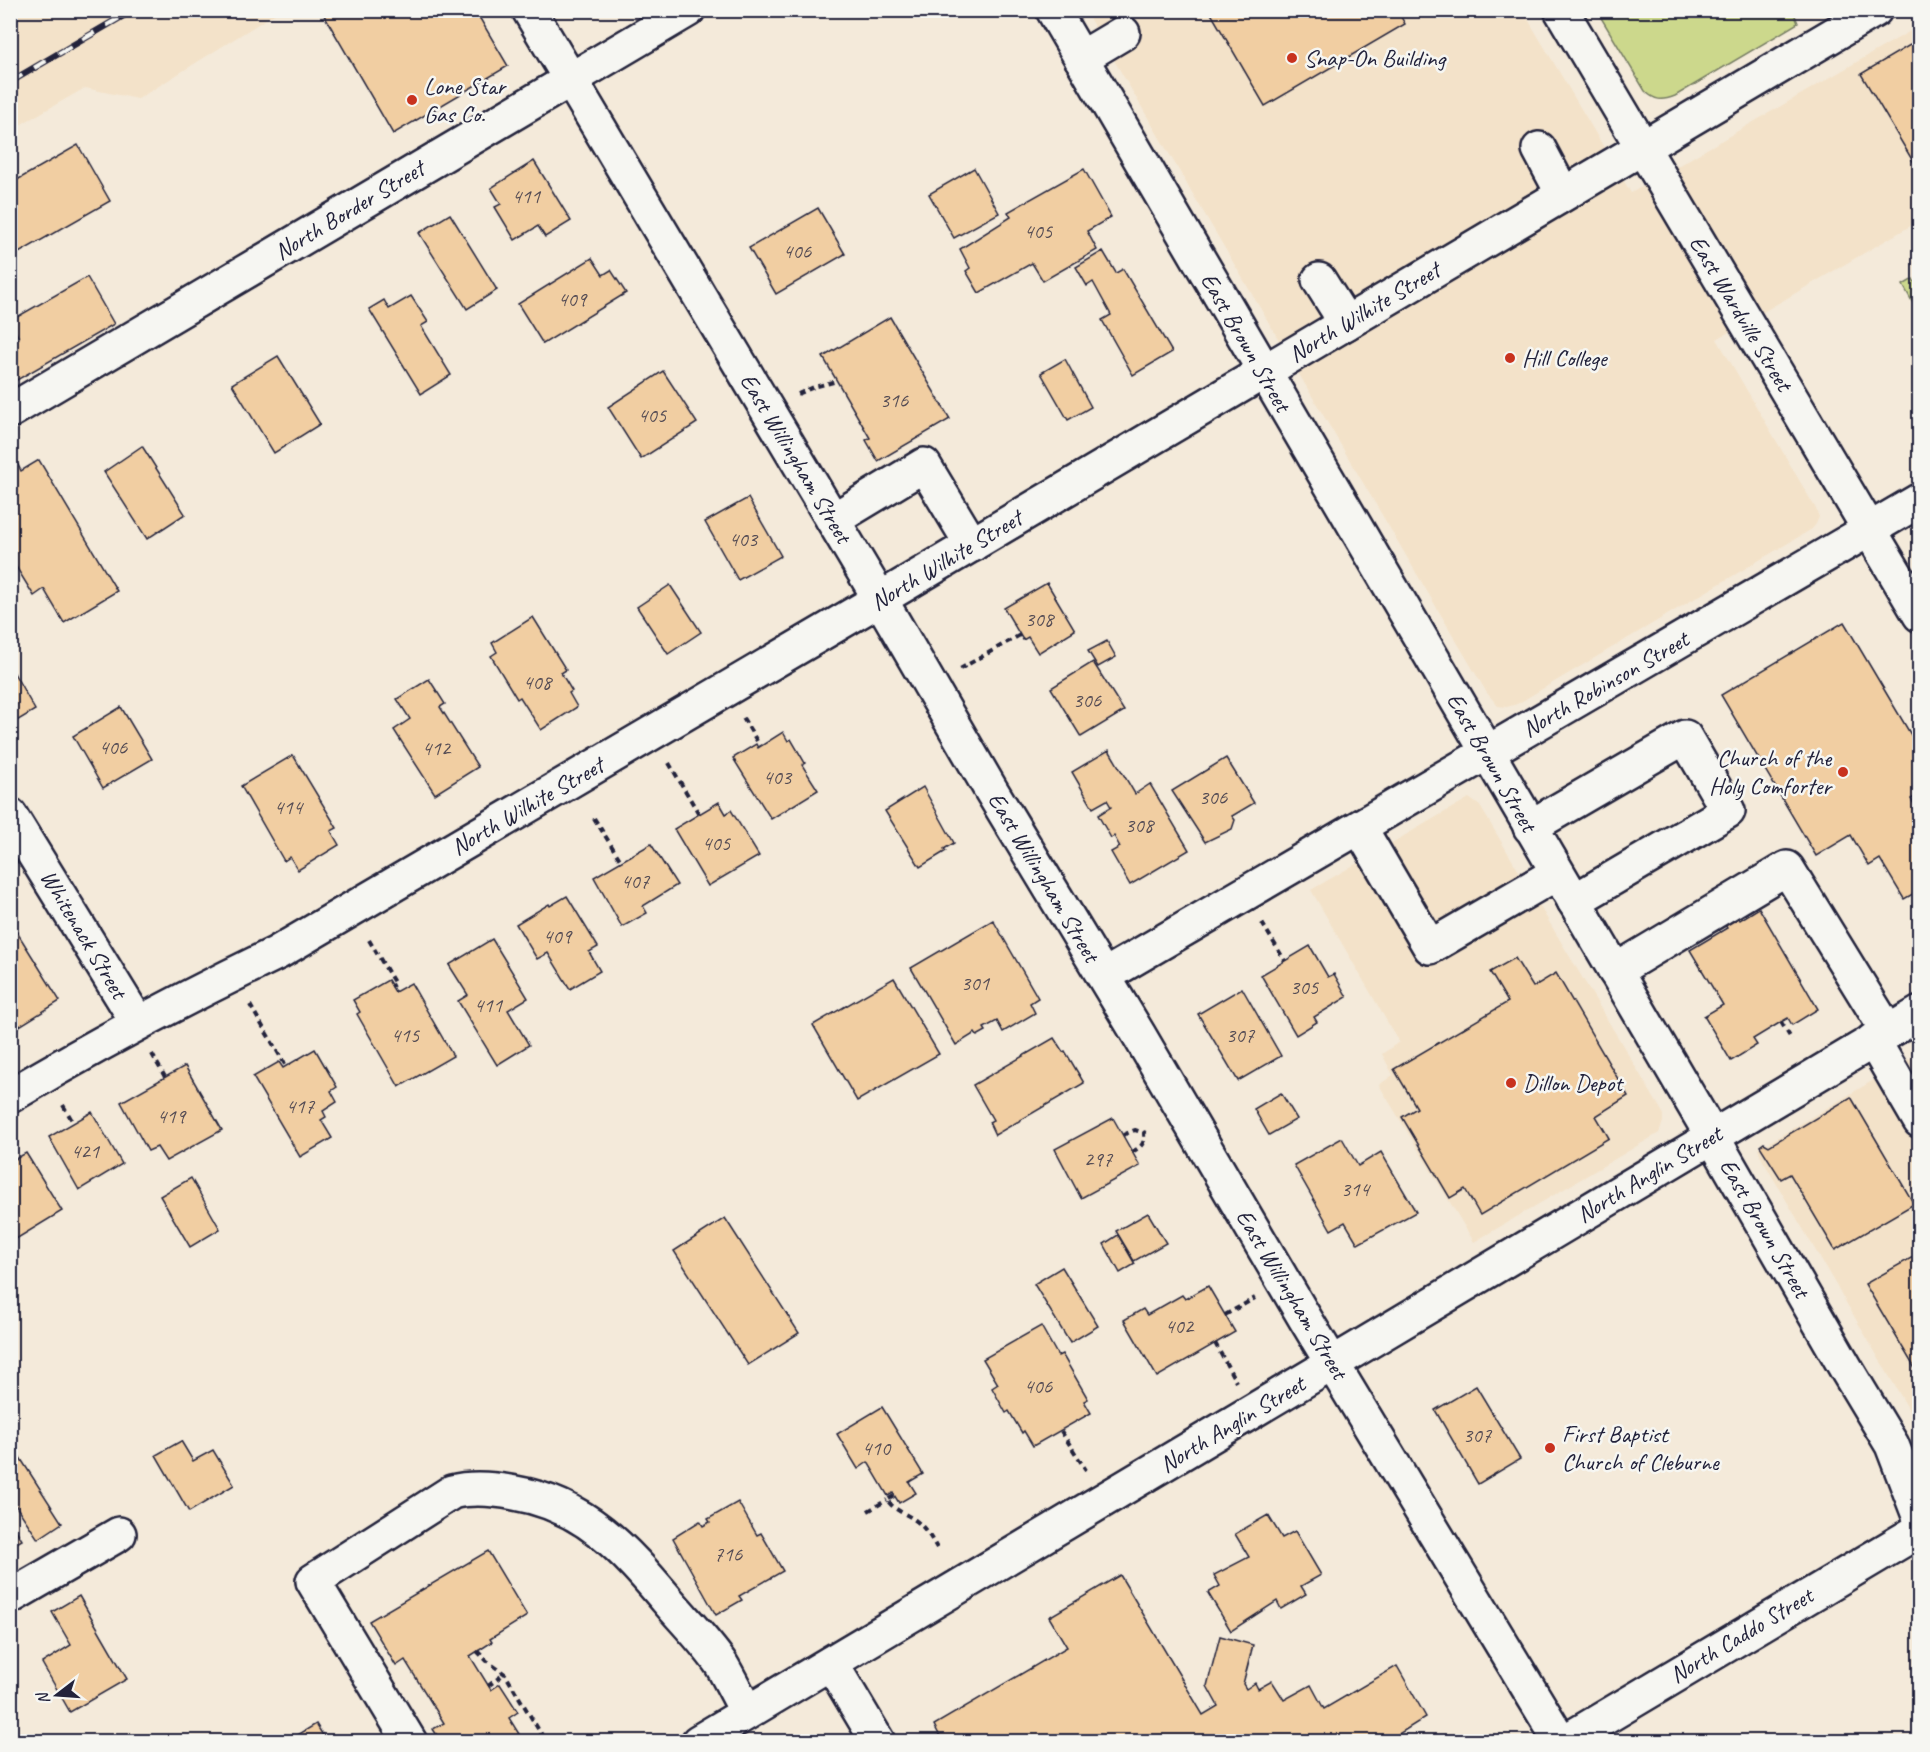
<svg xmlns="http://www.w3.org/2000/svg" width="1930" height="1752" font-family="Caveat,sans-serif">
	<rect width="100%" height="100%" fill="#f4eada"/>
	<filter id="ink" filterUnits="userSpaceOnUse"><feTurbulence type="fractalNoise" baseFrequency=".0167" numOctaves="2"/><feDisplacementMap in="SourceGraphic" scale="12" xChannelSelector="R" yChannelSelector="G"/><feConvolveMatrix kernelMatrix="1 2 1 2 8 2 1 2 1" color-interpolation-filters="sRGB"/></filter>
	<g filter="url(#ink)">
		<g fill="#f3e2c9">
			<polygon points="11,10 279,10 279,11 138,99 85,88 11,130"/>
			<polygon points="1085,11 1523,11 1631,193 1919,26 1919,221 1717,339 1816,509 1819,517 1816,524 1812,529 1517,704 1507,707 1498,706 1487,693"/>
			<polygon points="1469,798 1480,806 1663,1113 1663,1122 1659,1133 1474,1242 1379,1085 1393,1075 1382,1054 1399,1042 1311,890"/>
			<polygon points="1919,1053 1919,1427 1762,1159 1758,1149"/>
		</g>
		<g fill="#ccd88c" stroke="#777d64" stroke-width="1.5">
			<path d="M 1597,11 L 1793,11 L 1798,23 L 1675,96 C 1662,101 1655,101 1645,91 Z"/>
			<polygon points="1913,279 1919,291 1919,314 1903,285"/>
		</g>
		<g fill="#f1cea2" stroke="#22223b" stroke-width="1.5">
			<polygon points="321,10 475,10 508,66 393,134"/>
			<polygon points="1209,10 1397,10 1405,24 1265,106"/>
			<polygon points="1920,39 1920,173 1861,74"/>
			<polygon points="78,145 110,201 10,258 10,184"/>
			<polygon points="534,161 571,221 545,237 538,226 515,240 495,207 501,204 491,188"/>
			<polygon points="974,168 999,213 954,238 929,194"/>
			<polygon points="1084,169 1111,217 1087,231 1097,250 1043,281 1032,263 979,293 966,271 970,268 960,249 1011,217 1008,212"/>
			<polygon points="818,208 845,254 776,294 749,248"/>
			<polygon points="450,214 497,290 467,309 419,233"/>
			<polygon points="1103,251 1116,273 1123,269 1172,352 1133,375 1102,320 1111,315 1093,282 1087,286 1076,267"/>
			<polygon points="592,258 603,275 611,270 626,293 543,344 518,304"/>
			<polygon points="87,277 114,324 10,384 10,343 19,338 10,321"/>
			<polygon points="411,296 428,322 421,326 451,375 421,394 369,309 384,300 389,309"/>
			<polygon points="890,317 950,419 878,461 866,440 870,438 823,357"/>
			<polygon points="278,356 320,424 274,453 232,384"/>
			<polygon points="1065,359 1091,407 1068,420 1041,373"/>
			<polygon points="663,371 697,423 641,459 608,407"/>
			<polygon points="142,446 185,514 147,539 104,472"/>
			<polygon points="12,460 15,466 18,465 21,471 39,460 117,591 64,623 44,589 34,596 10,557 10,461"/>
			<polygon points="748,498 781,556 738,580 705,522"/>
			<polygon points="1047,583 1075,630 1038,653 1028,637 1023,640 1004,608"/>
			<polygon points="670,585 701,632 668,654 637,607"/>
			<polygon points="533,617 566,670 561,673 572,691 569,693 577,707 541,730 520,697 517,699 491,656 497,652 492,643"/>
			<polygon points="1844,622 1920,750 1920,794 1911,799 1920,814 1920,835 1917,837 1920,840 1920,890 1904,899 1880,859 1869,866 1851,835 1816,856 1721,695"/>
			<polygon points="1107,641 1116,657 1098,667 1088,651"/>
			<polygon points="1093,662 1124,711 1081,737 1051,688"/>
			<polygon points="10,666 35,710 10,725"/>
			<polygon points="429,679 445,704 440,707 478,767 435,794 394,730 410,719 397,699"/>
			<polygon points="121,707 152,759 103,788 73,736"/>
			<polygon points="783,732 788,741 791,739 805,763 802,765 818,790 771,819 733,758 756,744 758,748"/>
			<polygon points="1109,750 1135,794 1150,784 1189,850 1130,885 1111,852 1120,847 1114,836 1111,838 1098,815 1111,807 1107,800 1093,808 1072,772"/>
			<polygon points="293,755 337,828 331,831 339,845 298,870 290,857 284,861 241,786"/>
			<polygon points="1226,758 1254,803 1232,816 1235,820 1232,829 1205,842 1172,791"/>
			<polygon points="923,787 954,843 944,849 946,851 920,867 885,811"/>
			<polygon points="719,802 726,814 731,810 759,856 708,886 674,829"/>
			<polygon points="651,844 677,885 643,906 647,913 622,927 594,877"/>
			<polygon points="567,896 598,947 589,952 600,971 570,989 548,953 537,959 516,924 549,904 550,906"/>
			<polygon points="1759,908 1818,1009 1792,1025 1788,1018 1781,1022 1753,1039 1757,1045 1731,1061 1704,1016 1723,1005 1690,950 1727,928 1723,922 1737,914 1740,920"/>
			<polygon points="993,920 1038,998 1030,1003 1035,1013 1003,1032 997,1021 984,1028 986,1031 977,1036 975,1033 956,1045 911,968"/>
			<polygon points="10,921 60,1001 10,1032"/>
			<polygon points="492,939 528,998 508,1010 529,1045 497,1065 458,1001 468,995 449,965"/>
			<polygon points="1310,946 1328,977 1334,974 1347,997 1314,1017 1317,1022 1296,1035 1261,975"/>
			<polygon points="1515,958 1533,987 1556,973 1628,1096 1596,1116 1609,1138 1480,1215 1465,1189 1450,1198 1402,1117 1417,1108 1394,1069 1508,1002 1490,972"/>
			<polygon points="894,978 939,1054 857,1101 813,1025"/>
			<polygon points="388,980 395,992 411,983 453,1056 399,1087 357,1014 360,1012 353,1000"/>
			<polygon points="1242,988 1281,1056 1238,1081 1198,1014"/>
			<polygon points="1054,1038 1063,1052 1065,1051 1084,1083 995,1135 989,1122 993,1120 973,1085"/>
			<polygon points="315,1049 337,1087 331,1091 337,1102 323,1111 326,1117 321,1120 332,1138 300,1157 253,1077 279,1062 283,1068"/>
			<polygon points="185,1066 222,1130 166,1161 157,1147 148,1151 121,1102"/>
			<polygon points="1281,1093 1297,1119 1269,1135 1254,1109"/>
			<polygon points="1851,1097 1914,1204 1835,1250 1790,1174 1781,1179 1760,1146 1764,1143 1769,1146"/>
			<polygon points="92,1112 122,1164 79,1190 49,1137"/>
			<polygon points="1113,1118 1140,1166 1081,1198 1055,1149"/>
			<polygon points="1342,1138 1358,1166 1381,1152 1416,1212 1358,1244 1345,1222 1331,1230 1294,1165"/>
			<polygon points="26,1153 62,1211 16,1239 10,1231 10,1162"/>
			<polygon points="191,1178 220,1229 190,1247 160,1196"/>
			<polygon points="1148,1213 1166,1243 1134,1261 1116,1231"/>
			<polygon points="725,1218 799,1333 748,1365 674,1251"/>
			<polygon points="1118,1235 1135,1264 1120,1273 1104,1244"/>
			<polygon points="1920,1253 1920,1377 1865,1284"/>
			<polygon points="1062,1267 1098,1326 1070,1343 1034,1284"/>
			<polygon points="1208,1286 1235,1332 1157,1377 1124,1320 1143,1309 1147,1315 1182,1295 1185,1299"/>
			<polygon points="1041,1326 1058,1356 1062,1354 1088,1399 1084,1401 1091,1413 1033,1446 1024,1431 1022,1433 1009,1411 1006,1413 992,1388 998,1384 983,1359"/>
			<polygon points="1476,1386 1520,1459 1478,1484 1435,1410"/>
			<polygon points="882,1407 923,1474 909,1482 916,1493 899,1503 893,1493 888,1496 868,1462 858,1469 837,1434"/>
			<polygon points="181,1441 193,1461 213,1450 234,1485 189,1512 156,1455"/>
			<polygon points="19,1456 62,1523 38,1539 10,1497 10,1462"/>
			<polygon points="738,1502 757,1535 761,1533 783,1571 739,1596 742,1600 716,1615 673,1538 700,1521 703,1526 710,1522 708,1519"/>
			<polygon points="1268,1515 1282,1538 1295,1531 1321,1575 1301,1586 1306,1594 1281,1609 1277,1601 1231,1631 1208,1593 1220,1586 1214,1575 1249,1557 1235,1534"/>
			<polygon points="10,1520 22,1540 10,1547"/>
			<polygon points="488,1551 527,1616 490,1639 492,1642 470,1656 491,1690 500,1684 518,1712 509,1718 519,1734 506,1742 441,1742 433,1729 444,1723 405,1660 396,1666 369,1621"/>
			<polygon points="1120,1575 1203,1715 1218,1706 1207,1686 1220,1636 1253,1645 1243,1684 1246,1689 1255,1683 1258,1689 1272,1681 1284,1700 1311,1685 1324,1709 1397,1666 1426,1717 1386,1742 943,1742 934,1725 1067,1647 1049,1617"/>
			<polygon points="79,1596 127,1679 70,1712 42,1663 71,1645 52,1612"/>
			<polygon points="316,1724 327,1742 286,1742"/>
		</g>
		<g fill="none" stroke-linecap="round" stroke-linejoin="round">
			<g stroke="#22223b" stroke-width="38">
				<g id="minor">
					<polyline points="529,10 880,599 991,790 1139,1035 1306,1320 1561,1742"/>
					<polyline points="1053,10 1712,1136 1848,1372 1892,1445 1920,1518"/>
					<polyline points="1561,10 1920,615"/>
					<polyline points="1081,58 1123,33"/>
					<polyline points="1539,149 1563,194"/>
					<polyline points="1319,280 1346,323"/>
					<polyline points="10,411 688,10"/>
					<polyline points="833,520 924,465 972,545"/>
					<polyline points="10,815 138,1023"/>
					<polyline points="1530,827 1685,737 1728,811 1574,901"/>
					<polyline points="1360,828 1430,947 1557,873"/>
					<polyline points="1615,971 1787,868 1888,1032"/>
					<polyline points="1104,976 1920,500"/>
					<polyline points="1873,1040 1920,1121"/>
					<path d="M 10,1096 C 97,1044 186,997 277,953 L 880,599 L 1875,10"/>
					<polyline points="10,1597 119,1534"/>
					<polyline points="831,1663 878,1742"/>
					<path d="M 410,1742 L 313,1581 L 452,1492 C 472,1487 494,1489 515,1493 C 585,1505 624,1549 668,1601 C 685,1621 706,1642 721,1664 C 730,1679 738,1696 747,1712"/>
					<polyline points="698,1742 1920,1013"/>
					<polyline points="1564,1742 1920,1530"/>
				</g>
			</g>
			<g stroke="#22223b" stroke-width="4" stroke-dasharray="6 4.5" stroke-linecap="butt">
				<polyline points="798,394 814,387 837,381"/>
				<polyline points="960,669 1020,635"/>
				<polyline points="743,718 760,746"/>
				<polyline points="669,763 699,814"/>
				<polyline points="594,818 621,861"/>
				<polyline points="1262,923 1285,961"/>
				<polyline points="369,940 395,984 391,986"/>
				<polyline points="250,1005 286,1066"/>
				<polyline points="1781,1022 1792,1040"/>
				<polyline points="152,1054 165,1077"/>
				<polyline points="63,1105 73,1122"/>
				<polyline points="1123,1135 1135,1130 1144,1133"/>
				<path d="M 1132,1152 C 1141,1147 1145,1144 1144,1133 L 1147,1131"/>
				<polyline points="1225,1315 1255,1298"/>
				<polyline points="1215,1343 1236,1382"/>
				<polyline points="1061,1431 1086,1470"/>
				<path d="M 894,1496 L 887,1500 C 895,1511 905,1513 915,1520 C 925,1527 931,1538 937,1548"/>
				<polyline points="868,1511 887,1500"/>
				<polyline points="477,1651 487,1661 505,1674 546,1742"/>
				<polyline points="488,1686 504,1674"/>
			</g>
			<use href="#minor" stroke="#f6f6f2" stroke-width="33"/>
			<g stroke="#22223b" stroke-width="7">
				<polyline id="rail" points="10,82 133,10"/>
			</g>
			<use href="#rail" stroke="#f6f6f2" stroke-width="4.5" stroke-dasharray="14" stroke-linecap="butt"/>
		</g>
	</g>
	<g fill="#c8321e" stroke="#f6f6f2" stroke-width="2">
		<circle cx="1292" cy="58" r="6"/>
		<circle cx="412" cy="100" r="6"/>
		<circle cx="1510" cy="358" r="6"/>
		<circle cx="1843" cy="772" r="6"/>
		<circle cx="1511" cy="1083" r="6"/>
		<circle cx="1550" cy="1448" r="6"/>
	</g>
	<g text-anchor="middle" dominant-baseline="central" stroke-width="5" stroke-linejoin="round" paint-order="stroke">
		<g font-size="21" fill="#564d55">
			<text x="526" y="196">411</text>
			<text x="1038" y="231">405</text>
			<text x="797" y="251">406</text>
			<text x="572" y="299">409</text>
			<text x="894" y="400">316</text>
			<text x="652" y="415">405</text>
			<text x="743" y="539">403</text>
			<text x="1039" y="619">308</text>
			<text x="537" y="682">408</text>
			<text x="1087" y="700">306</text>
			<text x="113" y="747">406</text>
			<text x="436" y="748">412</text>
			<text x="777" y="777">403</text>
			<text x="1213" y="797">306</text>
			<text x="288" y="807">414</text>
			<text x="1139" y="825">308</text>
			<text x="716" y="843">405</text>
			<text x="635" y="881">407</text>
			<text x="557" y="936">409</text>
			<text x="975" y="983">301</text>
			<text x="1304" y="987">305</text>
			<text x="488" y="1005">411</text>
			<text x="405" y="1035">415</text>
			<text x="1240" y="1035">307</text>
			<text x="300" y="1106">417</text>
			<text x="171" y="1116">419</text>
			<text x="85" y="1151">421</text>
			<text x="1098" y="1159">297</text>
			<text x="1355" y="1189">314</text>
			<text x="1179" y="1326">402</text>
			<text x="1038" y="1386">406</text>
			<text x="1477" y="1435">307</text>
			<text x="876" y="1448">410</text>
			<text x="728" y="1554">716</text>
		</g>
		<g font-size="24" fill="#22223b" stroke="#f6f6f2" text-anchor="start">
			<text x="1304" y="58">Snap-On Building</text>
			<text x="424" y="86">Lone Star<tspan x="424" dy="28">Gas Co.</tspan></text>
			<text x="1522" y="358">Hill College</text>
			<text x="1831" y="758" text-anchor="end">Church of the<tspan x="1831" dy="28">Holy Comforter</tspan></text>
			<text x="1523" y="1083">Dillon Depot</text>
			<text x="1562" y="1434">First Baptist<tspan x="1562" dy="28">Church of Cleburne</tspan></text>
		</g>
		<g font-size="24" fill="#22223b" stroke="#f6f6f2">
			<text transform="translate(349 210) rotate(-31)">North Border Street</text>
			<text transform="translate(1364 312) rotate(-31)">North Wilhite Street</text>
			<text transform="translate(1741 313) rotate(59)">East Wardville Street</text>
			<text transform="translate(1246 342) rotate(60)">East Brown Street</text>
			<text transform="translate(796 458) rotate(59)">East Willingham Street</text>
			<text transform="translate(946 560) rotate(-31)">North Wilhite Street</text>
			<text transform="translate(1605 684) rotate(-30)">North Robinson Street</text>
			<text transform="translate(1492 762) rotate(60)">East Brown Street</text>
			<text transform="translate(527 806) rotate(-30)">North Wilhite Street</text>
			<text transform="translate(1044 877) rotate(59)">East Willingham Street</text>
			<text transform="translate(84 934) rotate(59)">Whitenack Street</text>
			<text transform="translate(1649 1174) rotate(-31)">North Anglin Street</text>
			<text transform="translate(1765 1228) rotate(60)">East Brown Street</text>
			<text transform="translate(1292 1294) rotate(59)">East Willingham Street</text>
			<text transform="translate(1232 1424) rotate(-31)">North Anglin Street</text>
			<text transform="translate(1741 1635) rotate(-31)">North Caddo Street</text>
		</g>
	</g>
	<rect width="1930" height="1752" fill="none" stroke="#f6f6f2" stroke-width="36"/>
	<rect x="18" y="18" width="1894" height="1716" fill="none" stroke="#22223b" stroke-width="2" filter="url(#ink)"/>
	<g transform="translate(57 1695) rotate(253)" stroke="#f6f6f2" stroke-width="4.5" paint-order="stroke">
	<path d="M0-4.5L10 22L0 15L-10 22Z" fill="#22223b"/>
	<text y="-9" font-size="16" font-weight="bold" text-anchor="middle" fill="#22223b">N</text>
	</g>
</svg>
